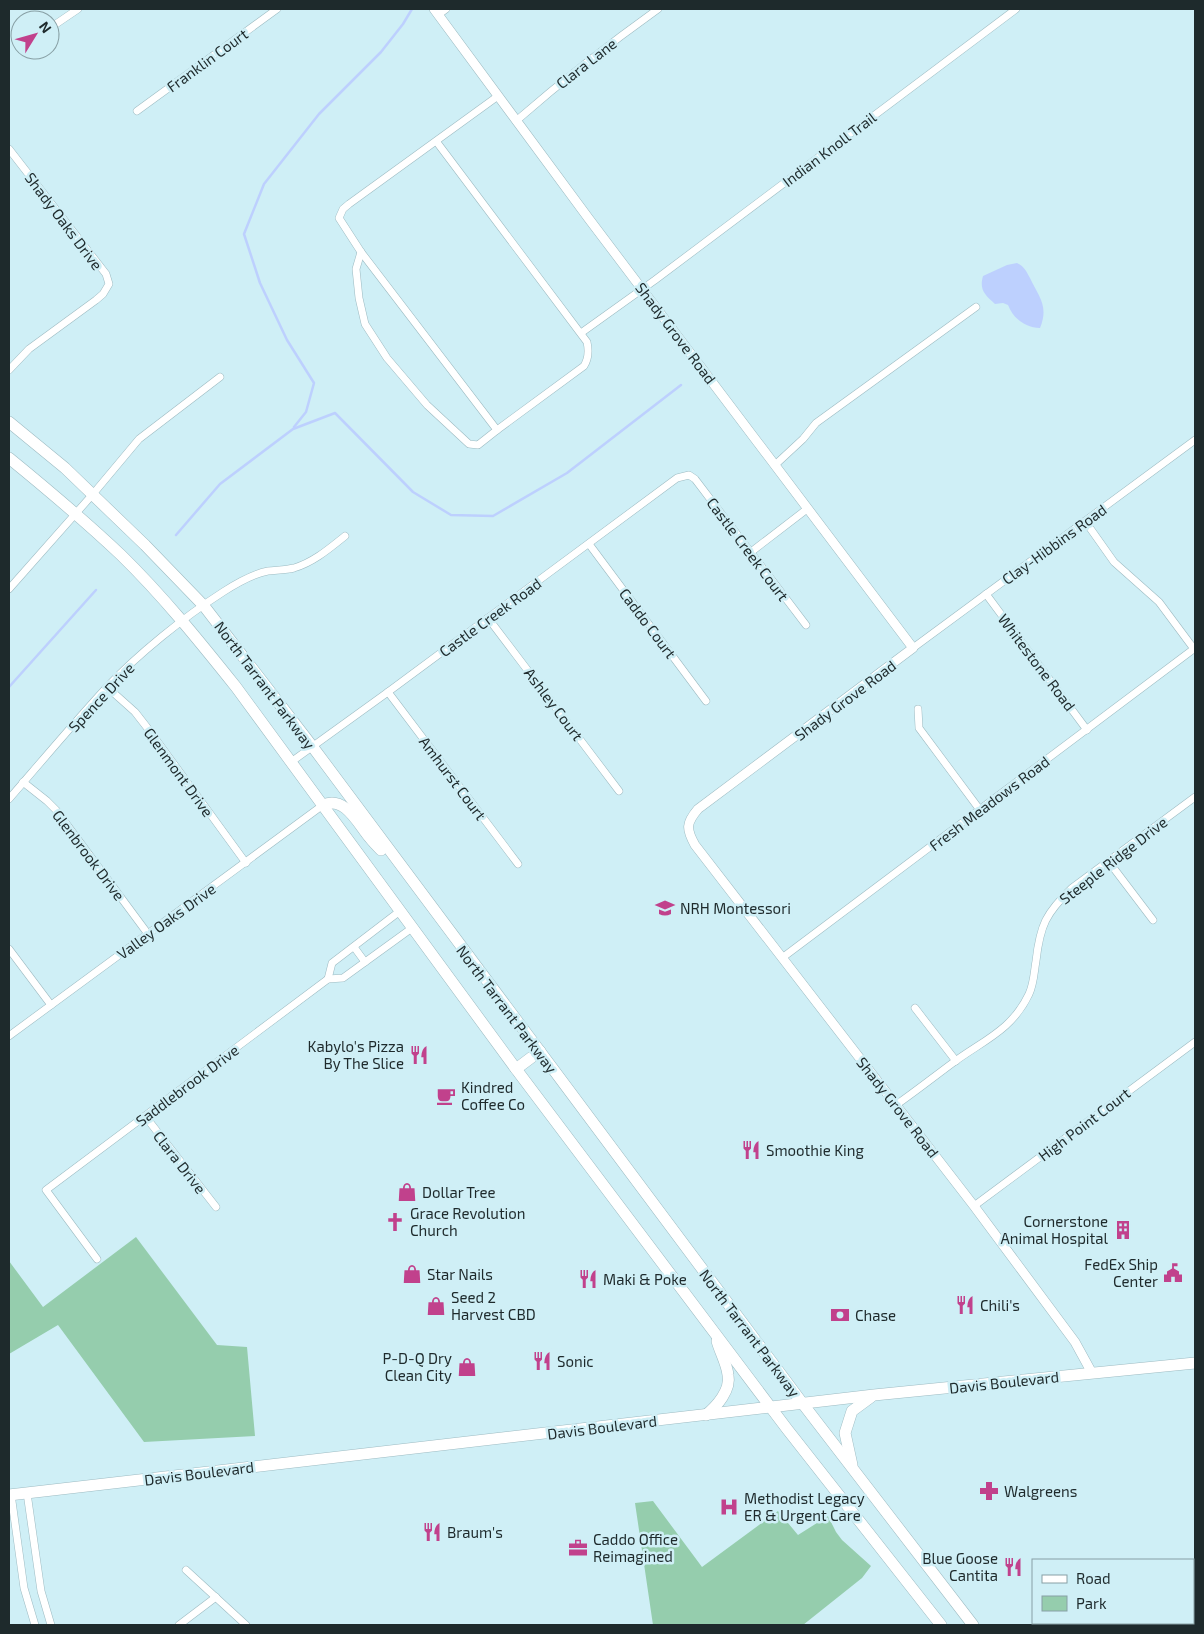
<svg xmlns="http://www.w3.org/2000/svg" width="1204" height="1634" font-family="'Exo 2',sans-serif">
	<rect width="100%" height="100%" fill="#cfeff6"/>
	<g fill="#95cdad">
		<polygon points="136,1237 217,1345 247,1347 255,1436 144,1442 58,1325 9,1354 9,1261 43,1307"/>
		<polygon points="653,1501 702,1567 778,1511 798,1535 828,1516 836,1532 842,1540 871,1566 862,1578 803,1625 653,1625 635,1503"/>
	</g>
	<path fill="#bdd0fe" d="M 1017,263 C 1025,267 1026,271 1030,278 C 1039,297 1049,306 1040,328 C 1025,328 1013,318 1008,305 L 1003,303 L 995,304 C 985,295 979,290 983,276 L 1007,265 Z"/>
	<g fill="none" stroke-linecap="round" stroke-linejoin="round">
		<g stroke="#bdd0fe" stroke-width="2.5">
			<polyline points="294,427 306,412 314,383 287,340 260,283 244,234 264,184 319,114 381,52 403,24 412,9"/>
			<polyline points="176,535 220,484 293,429 335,413 413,492 451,515 493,516 567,473 681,385"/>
			<polyline points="9,687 96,590"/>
		</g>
		<g stroke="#9dbbc2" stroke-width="8">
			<g id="minor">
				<polyline points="438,15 446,9"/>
				<polyline points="50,28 78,9"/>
				<polyline points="137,111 277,9"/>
				<path d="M 516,121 C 562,81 609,44 658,9"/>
				<path d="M 436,141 L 587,342 C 589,351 589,358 584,366 L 497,430 L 361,252 L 339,218 L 343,209 L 349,204 L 498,96"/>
				<polyline points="9,149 106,274 109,284 103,294 96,300 29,349 9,370"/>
				<polyline points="361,252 356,269 359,298 365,324 387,358 427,405 469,444 478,445 497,430"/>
				<polyline points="581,333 655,280 1016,9"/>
				<polyline points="775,465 803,439 816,423 976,307"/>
				<polyline points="1085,521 1114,562 1159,602 1194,649"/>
				<polyline points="589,544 706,701"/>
				<polyline points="751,552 807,509"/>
				<polyline points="9,589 93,494 139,439 220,377"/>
				<polyline points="986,594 1087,730"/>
				<polyline points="488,618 619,791"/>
				<polyline points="913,648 1195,440"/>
				<polyline points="107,687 135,712 149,730 246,863"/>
				<polyline points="388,692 518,864"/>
				<polyline points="918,709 919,728 980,810"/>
				<polyline points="291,762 388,692 677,478 689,475 695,479 806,625"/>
				<polyline points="23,782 47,801 56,810 148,934"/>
				<path d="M 9,799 C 41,762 73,724 106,688 C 138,654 184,617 223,592 C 237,583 252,574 268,571 C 276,570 286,570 294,568 C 314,562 330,548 345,536"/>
				<polyline points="1109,862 1153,920"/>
				<polyline points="354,947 365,962"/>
				<polyline points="9,949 51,1005"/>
				<polyline points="782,958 1195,648"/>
				<polyline points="328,979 332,963 400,911"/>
				<polyline points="915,1008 956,1061"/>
				<polyline points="9,1036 323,805"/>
				<path d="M 896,1105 C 916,1091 935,1076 954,1062 C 984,1040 1012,1030 1029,994 C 1034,983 1034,972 1036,961 C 1040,925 1046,913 1072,888 L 1195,797"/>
				<polyline points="145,1116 216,1207"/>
				<polyline points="974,1206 1195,1042"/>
				<polyline points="97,1259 46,1190 328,979 343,978 412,928"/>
				<polyline points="27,1493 41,1591 51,1625"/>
				<polyline points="11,1494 24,1588 35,1625"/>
				<polyline points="186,1570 246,1625"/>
				<polyline points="179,1625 216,1597"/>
			</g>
		</g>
		<g stroke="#9dbbc2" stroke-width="10">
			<path id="tertiary" d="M 434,9 L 589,219 L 913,648 L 698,809 C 686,823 686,829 695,845 L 974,1206 L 1075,1342 L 1092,1373"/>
		</g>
		<g stroke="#9dbbc2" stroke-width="12">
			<g id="primary">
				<polyline points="9,422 65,468 145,545 204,606 312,746 803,1404 973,1625"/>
				<path d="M 9,458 C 47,489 85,521 121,555 C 163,596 200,642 236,687 L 516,1069 L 787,1429 L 941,1625"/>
				<path d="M 323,805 C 345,795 358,824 370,838 C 373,842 377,846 381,850"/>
				<polyline points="516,1069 540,1051"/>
				<path d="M 706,1415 C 717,1406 731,1390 728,1375 C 727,1364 720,1352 717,1341"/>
				<polyline points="852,1465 845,1433 852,1411 871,1397"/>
				<polyline points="9,1495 874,1395 1195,1363"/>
			</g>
		</g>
		<use href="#minor" stroke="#fff" stroke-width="7"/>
		<use href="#tertiary" stroke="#fff" stroke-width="9"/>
		<use href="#primary" stroke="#fff" stroke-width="11"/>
	</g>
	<defs>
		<g id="school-bare" transform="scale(1.5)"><path d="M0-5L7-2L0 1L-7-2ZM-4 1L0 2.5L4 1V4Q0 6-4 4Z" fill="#c1418c" stroke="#cfeff6" stroke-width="2.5" paint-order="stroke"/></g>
		<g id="restaurant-bare" transform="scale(1.5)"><path d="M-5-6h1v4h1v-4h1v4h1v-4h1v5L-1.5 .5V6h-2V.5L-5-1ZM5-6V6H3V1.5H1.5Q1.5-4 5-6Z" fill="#c1418c" stroke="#cfeff6" stroke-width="2.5" paint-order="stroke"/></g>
		<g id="cafe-bare" transform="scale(1.5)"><path d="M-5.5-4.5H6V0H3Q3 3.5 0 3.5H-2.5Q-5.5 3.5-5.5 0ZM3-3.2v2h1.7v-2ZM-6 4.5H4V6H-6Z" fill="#c1418c" stroke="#cfeff6" stroke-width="2.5" paint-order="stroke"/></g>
		<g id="shop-bare" transform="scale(1.5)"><path d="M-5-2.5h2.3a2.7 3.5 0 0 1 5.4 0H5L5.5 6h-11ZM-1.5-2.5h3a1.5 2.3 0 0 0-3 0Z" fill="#c1418c" stroke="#cfeff6" stroke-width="2.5" paint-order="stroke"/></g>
		<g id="church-bare" transform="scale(1.5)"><path d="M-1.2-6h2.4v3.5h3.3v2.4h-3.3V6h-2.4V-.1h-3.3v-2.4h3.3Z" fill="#c1418c" stroke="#cfeff6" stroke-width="2.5" paint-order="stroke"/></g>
		<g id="building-bare" transform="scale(1.5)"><path d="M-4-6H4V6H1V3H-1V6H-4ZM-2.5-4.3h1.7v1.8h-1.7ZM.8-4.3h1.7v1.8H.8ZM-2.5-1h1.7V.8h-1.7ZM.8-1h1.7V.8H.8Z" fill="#c1418c" stroke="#cfeff6" stroke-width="2.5" paint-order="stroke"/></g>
		<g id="civic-bare" transform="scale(1.5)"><path d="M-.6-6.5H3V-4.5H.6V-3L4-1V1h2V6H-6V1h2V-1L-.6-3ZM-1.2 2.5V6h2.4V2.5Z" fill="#c1418c" stroke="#cfeff6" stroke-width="2.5" paint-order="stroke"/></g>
		<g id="bank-bare" transform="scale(1.5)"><path d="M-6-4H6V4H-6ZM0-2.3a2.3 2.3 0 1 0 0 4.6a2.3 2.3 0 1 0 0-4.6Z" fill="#c1418c" stroke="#cfeff6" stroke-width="2.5" paint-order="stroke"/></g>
		<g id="pharmacy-bare" transform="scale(1.5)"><path d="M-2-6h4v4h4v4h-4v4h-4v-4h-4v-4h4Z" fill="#c1418c" stroke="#cfeff6" stroke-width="2.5" paint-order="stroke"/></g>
		<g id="hospital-bare" transform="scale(1.5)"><path d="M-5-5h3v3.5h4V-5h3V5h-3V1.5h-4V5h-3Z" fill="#c1418c" stroke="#cfeff6" stroke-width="2.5" paint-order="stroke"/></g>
		<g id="office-bare" transform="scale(1.5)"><path d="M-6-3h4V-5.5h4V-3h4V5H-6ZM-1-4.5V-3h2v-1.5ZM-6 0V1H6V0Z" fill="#c1418c" stroke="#cfeff6" stroke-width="2.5" paint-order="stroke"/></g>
	</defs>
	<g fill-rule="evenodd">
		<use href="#school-bare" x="665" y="908"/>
		<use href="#restaurant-bare" x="419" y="1055"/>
		<use href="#cafe-bare" x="446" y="1096"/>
		<use href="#restaurant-bare" x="751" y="1150"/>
		<use href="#shop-bare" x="407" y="1192"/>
		<use href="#church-bare" x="395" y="1222"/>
		<use href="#building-bare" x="1123" y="1230"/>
		<use href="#civic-bare" x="1173" y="1273"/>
		<use href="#shop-bare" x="412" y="1274"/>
		<use href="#restaurant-bare" x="588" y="1279"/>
		<use href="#restaurant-bare" x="965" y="1305"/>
		<use href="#shop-bare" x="436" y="1306"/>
		<use href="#bank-bare" x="840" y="1315"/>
		<use href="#restaurant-bare" x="542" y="1361"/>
		<use href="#shop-bare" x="467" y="1367"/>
		<use href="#pharmacy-bare" x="989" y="1491"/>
		<use href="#hospital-bare" x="729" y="1507"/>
		<use href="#restaurant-bare" x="432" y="1532"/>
		<use href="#office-bare" x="578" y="1548"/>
		<use href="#restaurant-bare" x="1013" y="1567"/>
	</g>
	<g text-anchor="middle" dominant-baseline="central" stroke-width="5" stroke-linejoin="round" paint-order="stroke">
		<g font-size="15" fill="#1e2a2c" stroke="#cfeff6">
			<text transform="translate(207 60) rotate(-36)">Franklin Court</text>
			<text transform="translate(586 63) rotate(-38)">Clara Lane</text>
			<text transform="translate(829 149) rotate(-37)">Indian Knoll Trail</text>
			<text transform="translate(64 221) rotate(53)">Shady Oaks Drive</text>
			<text transform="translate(676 333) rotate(53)">Shady Grove Road</text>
			<text transform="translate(1054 544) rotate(-36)">Clay-Hibbins Road</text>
			<text transform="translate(748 549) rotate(53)">Castle Creek Court</text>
			<text transform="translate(490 617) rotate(-36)">Castle Creek Road</text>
			<text transform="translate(648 623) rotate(53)">Caddo Court</text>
			<text transform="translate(1037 662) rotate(53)">Whitestone Road</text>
			<text transform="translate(265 685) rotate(53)">North Tarrant Parkway</text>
			<text transform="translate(101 697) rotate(-47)">Spence Drive</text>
			<text transform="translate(845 700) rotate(-37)">Shady Grove Road</text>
			<text transform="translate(554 704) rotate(53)">Ashley Court</text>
			<text transform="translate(179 772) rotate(54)">Glenmont Drive</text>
			<text transform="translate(453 778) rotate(53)">Amhurst Court</text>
			<text transform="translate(989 803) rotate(-37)">Fresh Meadows Road</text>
			<text transform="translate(89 855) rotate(53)">Glenbrook Drive</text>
			<text transform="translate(1113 860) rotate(-38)">Steeple Ridge Drive</text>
			<text transform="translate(166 921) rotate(-36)">Valley Oaks Drive</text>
			<text transform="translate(507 1009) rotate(53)">North Tarrant Parkway</text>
			<text transform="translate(187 1085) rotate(-37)">Saddlebrook Drive</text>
			<text transform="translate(898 1107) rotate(52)">Shady Grove Road</text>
			<text transform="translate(1084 1124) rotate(-37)">High Point Court</text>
			<text transform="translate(180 1162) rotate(52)">Clara Drive</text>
			<text transform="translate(750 1333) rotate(53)">North Tarrant Parkway</text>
			<text transform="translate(1004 1382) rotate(-6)">Davis Boulevard</text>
			<text transform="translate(602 1427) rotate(-7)">Davis Boulevard</text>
			<text transform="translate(199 1473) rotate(-7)">Davis Boulevard</text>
		</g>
		<g font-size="15" fill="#1e2a2c" stroke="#cfeff6" text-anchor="start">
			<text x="680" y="908">NRH Montessori</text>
			<text x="404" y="1046" text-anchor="end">Kabylo's Pizza<tspan x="404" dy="17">By The Slice</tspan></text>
			<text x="461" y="1087">Kindred<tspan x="461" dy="17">Coffee Co</tspan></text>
			<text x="766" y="1150">Smoothie King</text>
			<text x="422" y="1192">Dollar Tree</text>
			<text x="410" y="1213">Grace Revolution<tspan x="410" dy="17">Church</tspan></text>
			<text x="1108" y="1221" text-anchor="end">Cornerstone<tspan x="1108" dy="17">Animal Hospital</tspan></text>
			<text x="1158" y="1264" text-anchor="end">FedEx Ship<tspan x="1158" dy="17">Center</tspan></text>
			<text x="427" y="1274">Star Nails</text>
			<text x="603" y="1279">Maki &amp; Poke</text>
			<text x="451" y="1297">Seed 2<tspan x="451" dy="17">Harvest CBD</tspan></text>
			<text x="980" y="1305">Chili's</text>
			<text x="855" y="1315">Chase</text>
			<text x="452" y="1358" text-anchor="end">P-D-Q Dry<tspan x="452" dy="17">Clean City</tspan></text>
			<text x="557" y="1361">Sonic</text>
			<text x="1004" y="1491">Walgreens</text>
			<text x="744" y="1498">Methodist Legacy<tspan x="744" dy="17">ER &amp; Urgent Care</tspan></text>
			<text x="447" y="1532">Braum's</text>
			<text x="593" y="1539">Caddo Office<tspan x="593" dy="17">Reimagined</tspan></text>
			<text x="998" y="1558" text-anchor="end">Blue Goose<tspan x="998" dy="17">Cantita</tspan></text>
		</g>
	</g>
	<rect width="1204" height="1634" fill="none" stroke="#1e2a2c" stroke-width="20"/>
	<rect x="1032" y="1559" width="162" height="65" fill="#cfeff6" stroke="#88a0a5"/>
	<rect x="1042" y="1575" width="25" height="8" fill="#ffffff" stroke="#88a0a5"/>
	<text x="1076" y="1584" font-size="15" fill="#1e2a2c">Road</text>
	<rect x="1042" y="1596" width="25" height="15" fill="#95cdad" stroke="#88a0a5"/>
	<text x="1076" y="1609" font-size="15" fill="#1e2a2c">Park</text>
	<g transform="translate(35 35) rotate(53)"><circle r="24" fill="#cfeff6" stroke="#88a0a5"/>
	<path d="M0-4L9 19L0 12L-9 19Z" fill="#c1418c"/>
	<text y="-8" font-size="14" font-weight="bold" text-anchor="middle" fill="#1e2a2c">N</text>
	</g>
</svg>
